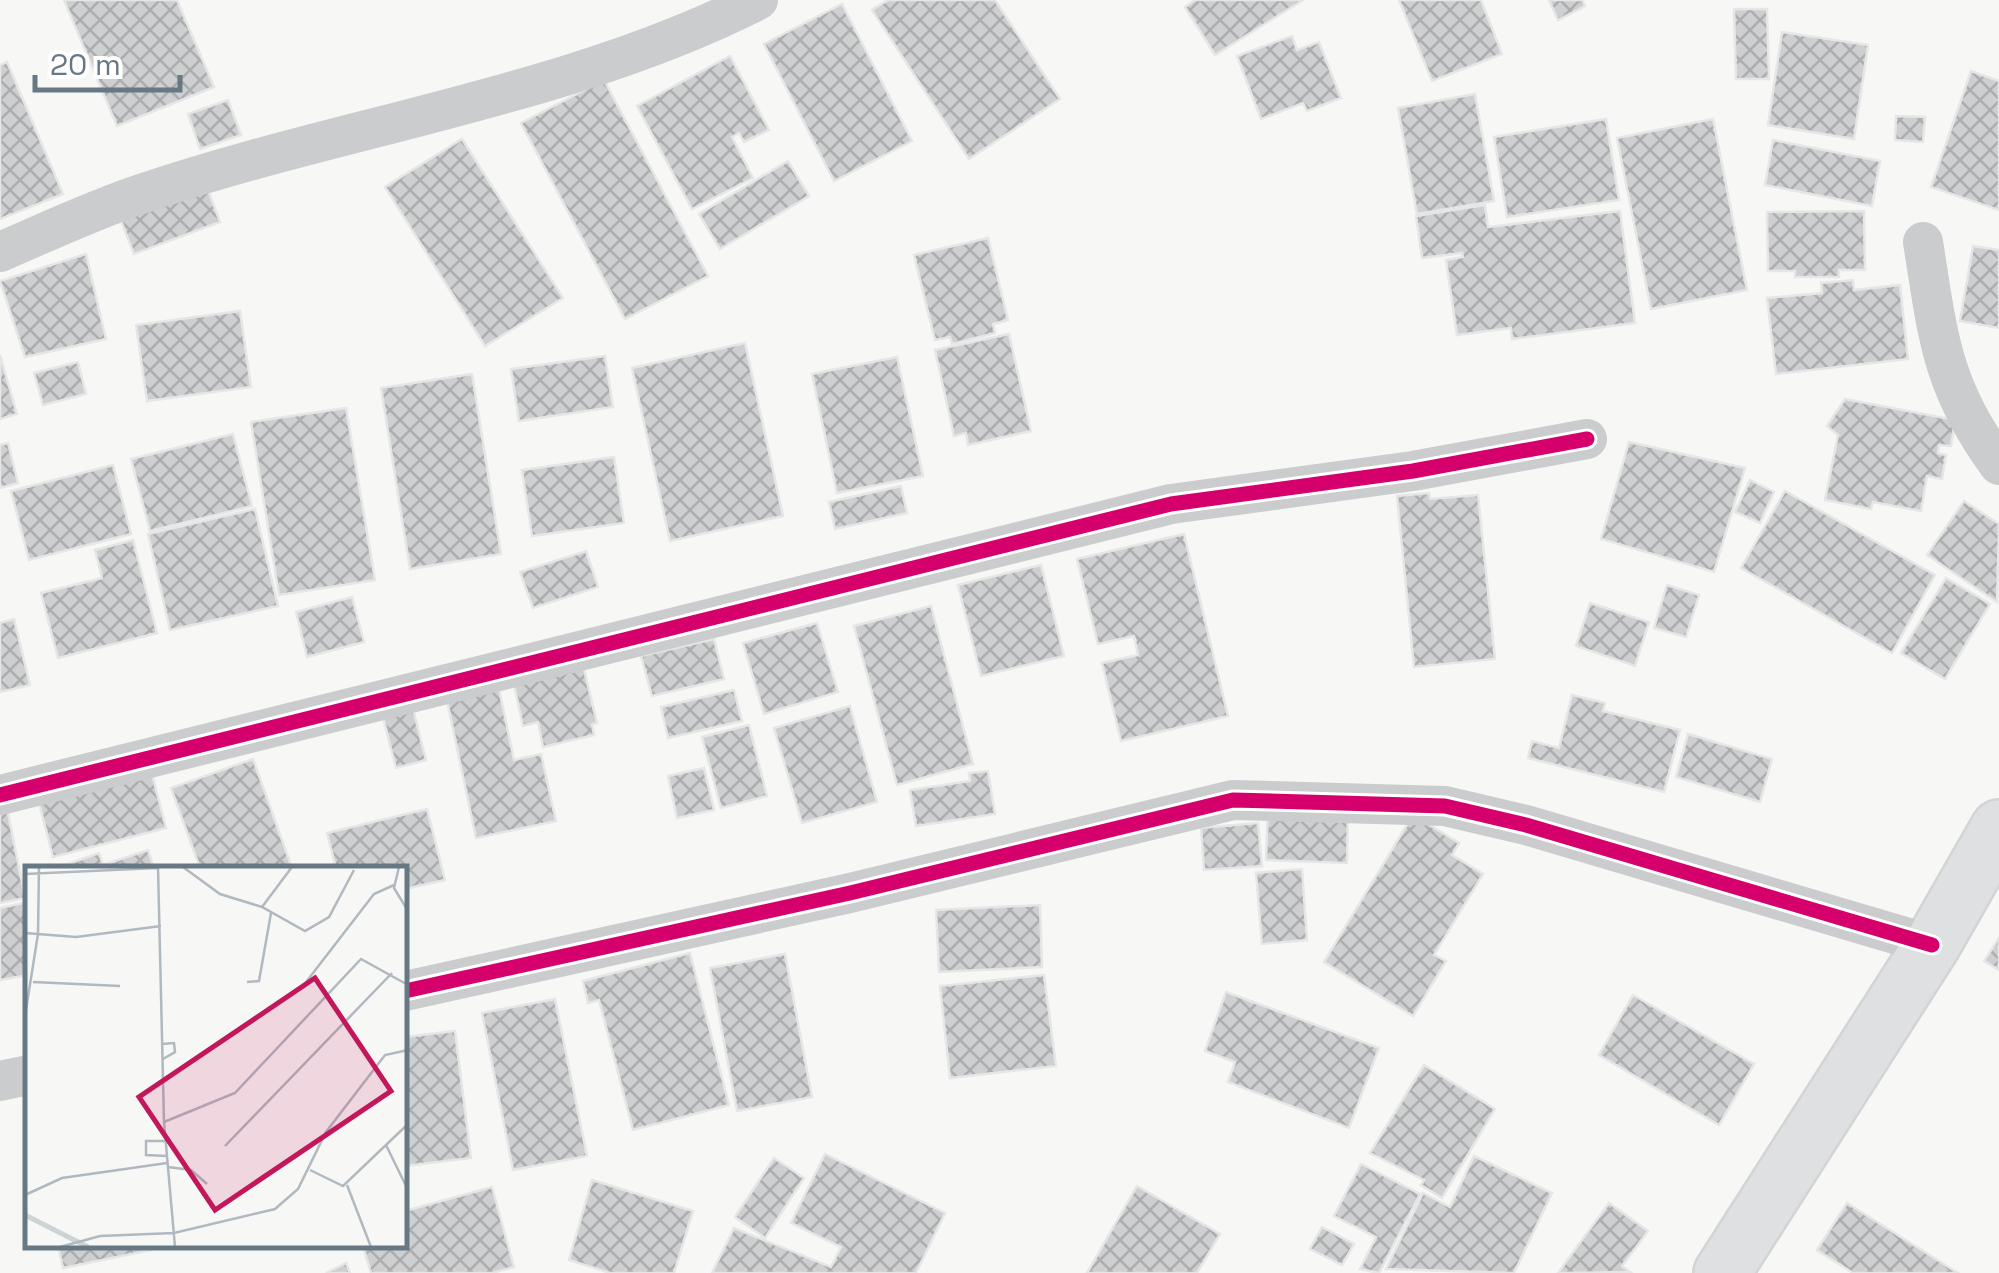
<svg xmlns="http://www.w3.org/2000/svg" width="1999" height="1273" font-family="'Space Grotesk',sans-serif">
	<defs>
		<pattern id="building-cross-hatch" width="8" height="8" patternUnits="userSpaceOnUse" patternTransform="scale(2.5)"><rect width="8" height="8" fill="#cecfd0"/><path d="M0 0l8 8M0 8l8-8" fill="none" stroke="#abadae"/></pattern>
	</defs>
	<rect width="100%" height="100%" fill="#f7f7f6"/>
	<g fill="url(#building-cross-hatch)" stroke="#e6e6e6" stroke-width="2.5">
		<polygon points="64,0 177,0 214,87 117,126"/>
		<polygon points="888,0 995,0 1060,99 969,159 872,10"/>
		<polygon points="1195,0 1303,0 1215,55 1185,7"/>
		<polygon points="1399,0 1481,0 1502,54 1432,81"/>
		<polygon points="1549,0 1582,0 1585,6 1558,20"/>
		<polygon points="842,4 912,141 834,181 764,44"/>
		<polygon points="1734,9 1767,9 1769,79 1736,79"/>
		<polygon points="1782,32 1868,45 1854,139 1768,125"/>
		<polygon points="1292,36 1297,50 1319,42 1341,98 1307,111 1303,103 1261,119 1237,56"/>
		<polygon points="730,56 769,130 744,142 739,133 732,137 753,178 692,209 637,106"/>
		<polygon points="7,62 63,194 0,219 0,65"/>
		<polygon points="1971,71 1999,81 1999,210 1931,187"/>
		<polygon points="604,80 708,276 625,319 521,123"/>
		<polygon points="1475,94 1494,201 1417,214 1398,108"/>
		<polygon points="228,100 241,135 200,149 188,114"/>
		<polygon points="1896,116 1925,117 1923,142 1895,140"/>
		<polygon points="1606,119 1619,200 1507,217 1494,137"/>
		<polygon points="1713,119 1747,290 1651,309 1617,138"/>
		<polygon points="462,139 563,298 485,346 385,187"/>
		<polygon points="1773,140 1880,161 1872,206 1765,185"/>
		<polygon points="788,161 809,196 720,249 699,214"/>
		<polygon points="207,187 220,222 134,254 120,218"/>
		<polygon points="1485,205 1488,227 1620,211 1635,323 1512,339 1511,328 1457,335 1446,260 1463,257 1462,253 1422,258 1416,216"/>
		<polygon points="1864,211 1865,270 1839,270 1839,277 1795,277 1795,271 1768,271 1767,212"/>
		<polygon points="988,238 1008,320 993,324 995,333 952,344 950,337 935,340 914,255"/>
		<polygon points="1973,246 1999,250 1999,328 1960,321"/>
		<polygon points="86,254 106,339 25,357 0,281"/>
		<polygon points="1853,280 1854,290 1900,285 1908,359 1776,374 1767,298 1822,293 1821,283"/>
		<polygon points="240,311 251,387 147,401 136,325"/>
		<polygon points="1009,334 1031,431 968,445 966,433 954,436 935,350"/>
		<polygon points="745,343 783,516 670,541 632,368"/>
		<polygon points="0,355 17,414 0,419"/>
		<polygon points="605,356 613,407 519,421 511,369"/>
		<polygon points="897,357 923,476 837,493 812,374"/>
		<polygon points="78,362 86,394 43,405 34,373"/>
		<polygon points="472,374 501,554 410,569 381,388"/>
		<polygon points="1845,399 1955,420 1951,446 1939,445 1938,453 1946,455 1942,479 1927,476 1921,511 1873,502 1871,509 1825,500 1838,435 1827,426"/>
		<polygon points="346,408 375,580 279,595 251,422"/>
		<polygon points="233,434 252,506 150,531 131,459"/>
		<polygon points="1629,442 1745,468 1714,572 1601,539"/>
		<polygon points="8,443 18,483 0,488 0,445"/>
		<polygon points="614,457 624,523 532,536 522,470"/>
		<polygon points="113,465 131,534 29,560 11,491"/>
		<polygon points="1750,480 1774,492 1760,523 1735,512"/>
		<polygon points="901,486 907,513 835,529 829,502"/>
		<polygon points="1785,491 1935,575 1892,653 1741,568"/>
		<polygon points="1429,493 1430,499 1478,495 1495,659 1414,667 1397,496"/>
		<polygon points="1964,501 1999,524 1997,602 1927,555"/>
		<polygon points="255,509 278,606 170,630 148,534"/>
		<polygon points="1184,534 1228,716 1121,741 1102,663 1138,655 1134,636 1098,644 1077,559"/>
		<polygon points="133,540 157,633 58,658 41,593 102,578 95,550"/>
		<polygon points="586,551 598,587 533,608 520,572"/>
		<polygon points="1041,565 1064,656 981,676 958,585"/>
		<polygon points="1946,578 1990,604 1945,679 1901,653"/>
		<polygon points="1667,585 1699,595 1686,637 1654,628"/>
		<polygon points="352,597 364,642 307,657 296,612"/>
		<polygon points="1590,603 1649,622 1635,666 1576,646"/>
		<polygon points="931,606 973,764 897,785 854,626"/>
		<polygon points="14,619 30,685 0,692 0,623"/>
		<polygon points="817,623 838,692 764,714 743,643"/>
		<polygon points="714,639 724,679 652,696 641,656"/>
		<polygon points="583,665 597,723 592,724 594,735 543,747 538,722 523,726 513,680"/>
		<polygon points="498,684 514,760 541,754 556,821 476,838 446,696"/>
		<polygon points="734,690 742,721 668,738 661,707"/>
		<polygon points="1572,695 1605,703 1603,711 1680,730 1664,792 1528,758 1532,741 1559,748"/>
		<polygon points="412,705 426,760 396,768 382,713"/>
		<polygon points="850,706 877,802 802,823 774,728"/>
		<polygon points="749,725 767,796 721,808 702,737"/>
		<polygon points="1688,734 1772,759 1760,802 1676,777"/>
		<polygon points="253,759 292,868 200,868 171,788"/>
		<polygon points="704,768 714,810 677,818 668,776"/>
		<polygon points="988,771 995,814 916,826 910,790 970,781 969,773"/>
		<polygon points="152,774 166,828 53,857 39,803"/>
		<polygon points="7,808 25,898 0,903 0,809"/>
		<polygon points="1268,808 1348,811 1347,863 1266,860"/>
		<polygon points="427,809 445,880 405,889 405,868 336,868 327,833"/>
		<polygon points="1413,815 1459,843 1452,855 1483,874 1434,955 1446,961 1413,1016 1324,962"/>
		<polygon points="1258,823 1262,866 1204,870 1201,828"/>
		<polygon points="148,850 154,868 59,867 99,853 103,865"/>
		<polygon points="1302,869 1307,940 1262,944 1256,873"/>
		<polygon points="28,902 28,975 0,980 0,908"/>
		<polygon points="1040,905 1042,967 939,972 936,910"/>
		<polygon points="1999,938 1999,970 1984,961"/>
		<polygon points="690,953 729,1105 633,1130 599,1000 588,1003 583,981"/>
		<polygon points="785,954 812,1097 737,1111 710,968"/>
		<polygon points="1044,975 1056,1066 950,1078 940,986"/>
		<polygon points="1226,992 1379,1048 1349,1128 1228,1082 1235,1062 1205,1051"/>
		<polygon points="1633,995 1754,1064 1719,1125 1599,1055"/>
		<polygon points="555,999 587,1156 513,1170 482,1013"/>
		<polygon points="455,1031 471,1158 405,1166 405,1037"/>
		<polygon points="1424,1065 1495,1109 1442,1198 1421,1185 1424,1180 1370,1153"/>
		<polygon points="825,1154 945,1213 916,1273 712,1273 734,1228 831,1267 841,1247 791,1223"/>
		<polygon points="1474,1156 1552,1193 1514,1273 1386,1269 1423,1193 1450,1207"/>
		<polygon points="774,1158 804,1178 765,1238 735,1217"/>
		<polygon points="1361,1164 1420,1194 1379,1273 1360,1269 1376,1237 1334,1216"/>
		<polygon points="592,1180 693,1211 674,1273 610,1273 569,1260"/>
		<polygon points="1137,1186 1220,1234 1197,1273 1087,1273"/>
		<polygon points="492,1187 514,1267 492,1273 371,1273 363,1246 405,1246 405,1211"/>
		<polygon points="1609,1203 1648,1231 1622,1266 1630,1272 1558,1273"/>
		<polygon points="1847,1203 1958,1273 1853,1273 1817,1250"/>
		<polygon points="1322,1227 1354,1244 1342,1265 1310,1249"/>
		<polygon points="58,1246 150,1246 151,1250 63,1268"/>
		<polygon points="346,1263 350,1273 326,1273"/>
	</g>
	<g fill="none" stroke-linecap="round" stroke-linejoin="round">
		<g stroke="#d3d4d5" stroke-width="60">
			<polyline id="secondary" points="1722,1273 1932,945 1999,828"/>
		</g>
		<g stroke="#cbcccd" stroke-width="40">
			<path d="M 1923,242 C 1938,336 1941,386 1999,465"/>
			<path d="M 0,252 C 47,232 93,210 141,194 C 341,126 569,96 758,0"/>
			<polyline points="0,795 1171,504 1413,471 1587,439"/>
			<polyline points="405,991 850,893 1233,800 1445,806 1526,825 1932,945"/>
			<polyline points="0,1081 28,1075"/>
		</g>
		<use href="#secondary" stroke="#dfe0e1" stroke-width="55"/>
		<g stroke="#fff" stroke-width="21">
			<g id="cycleway">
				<polyline points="0,795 1171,504 1413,471 1587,439"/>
				<polyline points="405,991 850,893 1233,800 1445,806 1526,825 1932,945"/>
			</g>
		</g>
		<use href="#cycleway" stroke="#d6006c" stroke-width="15"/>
	</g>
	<g transform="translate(25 866)">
		<rect width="382" height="382" fill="#f7f7f6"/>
		<path fill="none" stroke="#ccd4d6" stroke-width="5" d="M 0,349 L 63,381"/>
		<path fill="none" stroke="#b0b9bf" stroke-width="2.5" d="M 133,1 L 139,256 L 150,381M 158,1 L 195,28 L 237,41 L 280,65 L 304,51 L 329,4M 374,1 L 369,22 L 383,45M 0,8 L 132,2M 237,41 L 267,1M 0,67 L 51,71 L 136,60M 8,116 L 95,120M 222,116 L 234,115 L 246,47M 278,120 L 349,28 L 369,19M 0,150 L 13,68 L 14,1M 137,178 L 149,177 L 150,186 L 138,193M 139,256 L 210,227 L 336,93 L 383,119M 141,275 L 121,275 L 121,289 L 142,290M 361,279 L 383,324M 200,280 L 367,107M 143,301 L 166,304 L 182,318M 285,304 L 318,320 L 383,258M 322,319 L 346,381M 0,329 L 37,312 L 142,297M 35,381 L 75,370 L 149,367 L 250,343 L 273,323 L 301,266 L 360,189 L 383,184"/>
		<path fill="#c2185b" fill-opacity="0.15" stroke="#c2185b" stroke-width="5" d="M 290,112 L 366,225 L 190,344 L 114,231 Z"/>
		<rect width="382" height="382" fill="none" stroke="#677885" stroke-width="5"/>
	</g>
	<path d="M35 75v15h145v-15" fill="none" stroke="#677885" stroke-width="5"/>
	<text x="50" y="75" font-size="30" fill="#677885" stroke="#ffffff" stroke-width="8" paint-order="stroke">20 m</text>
</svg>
